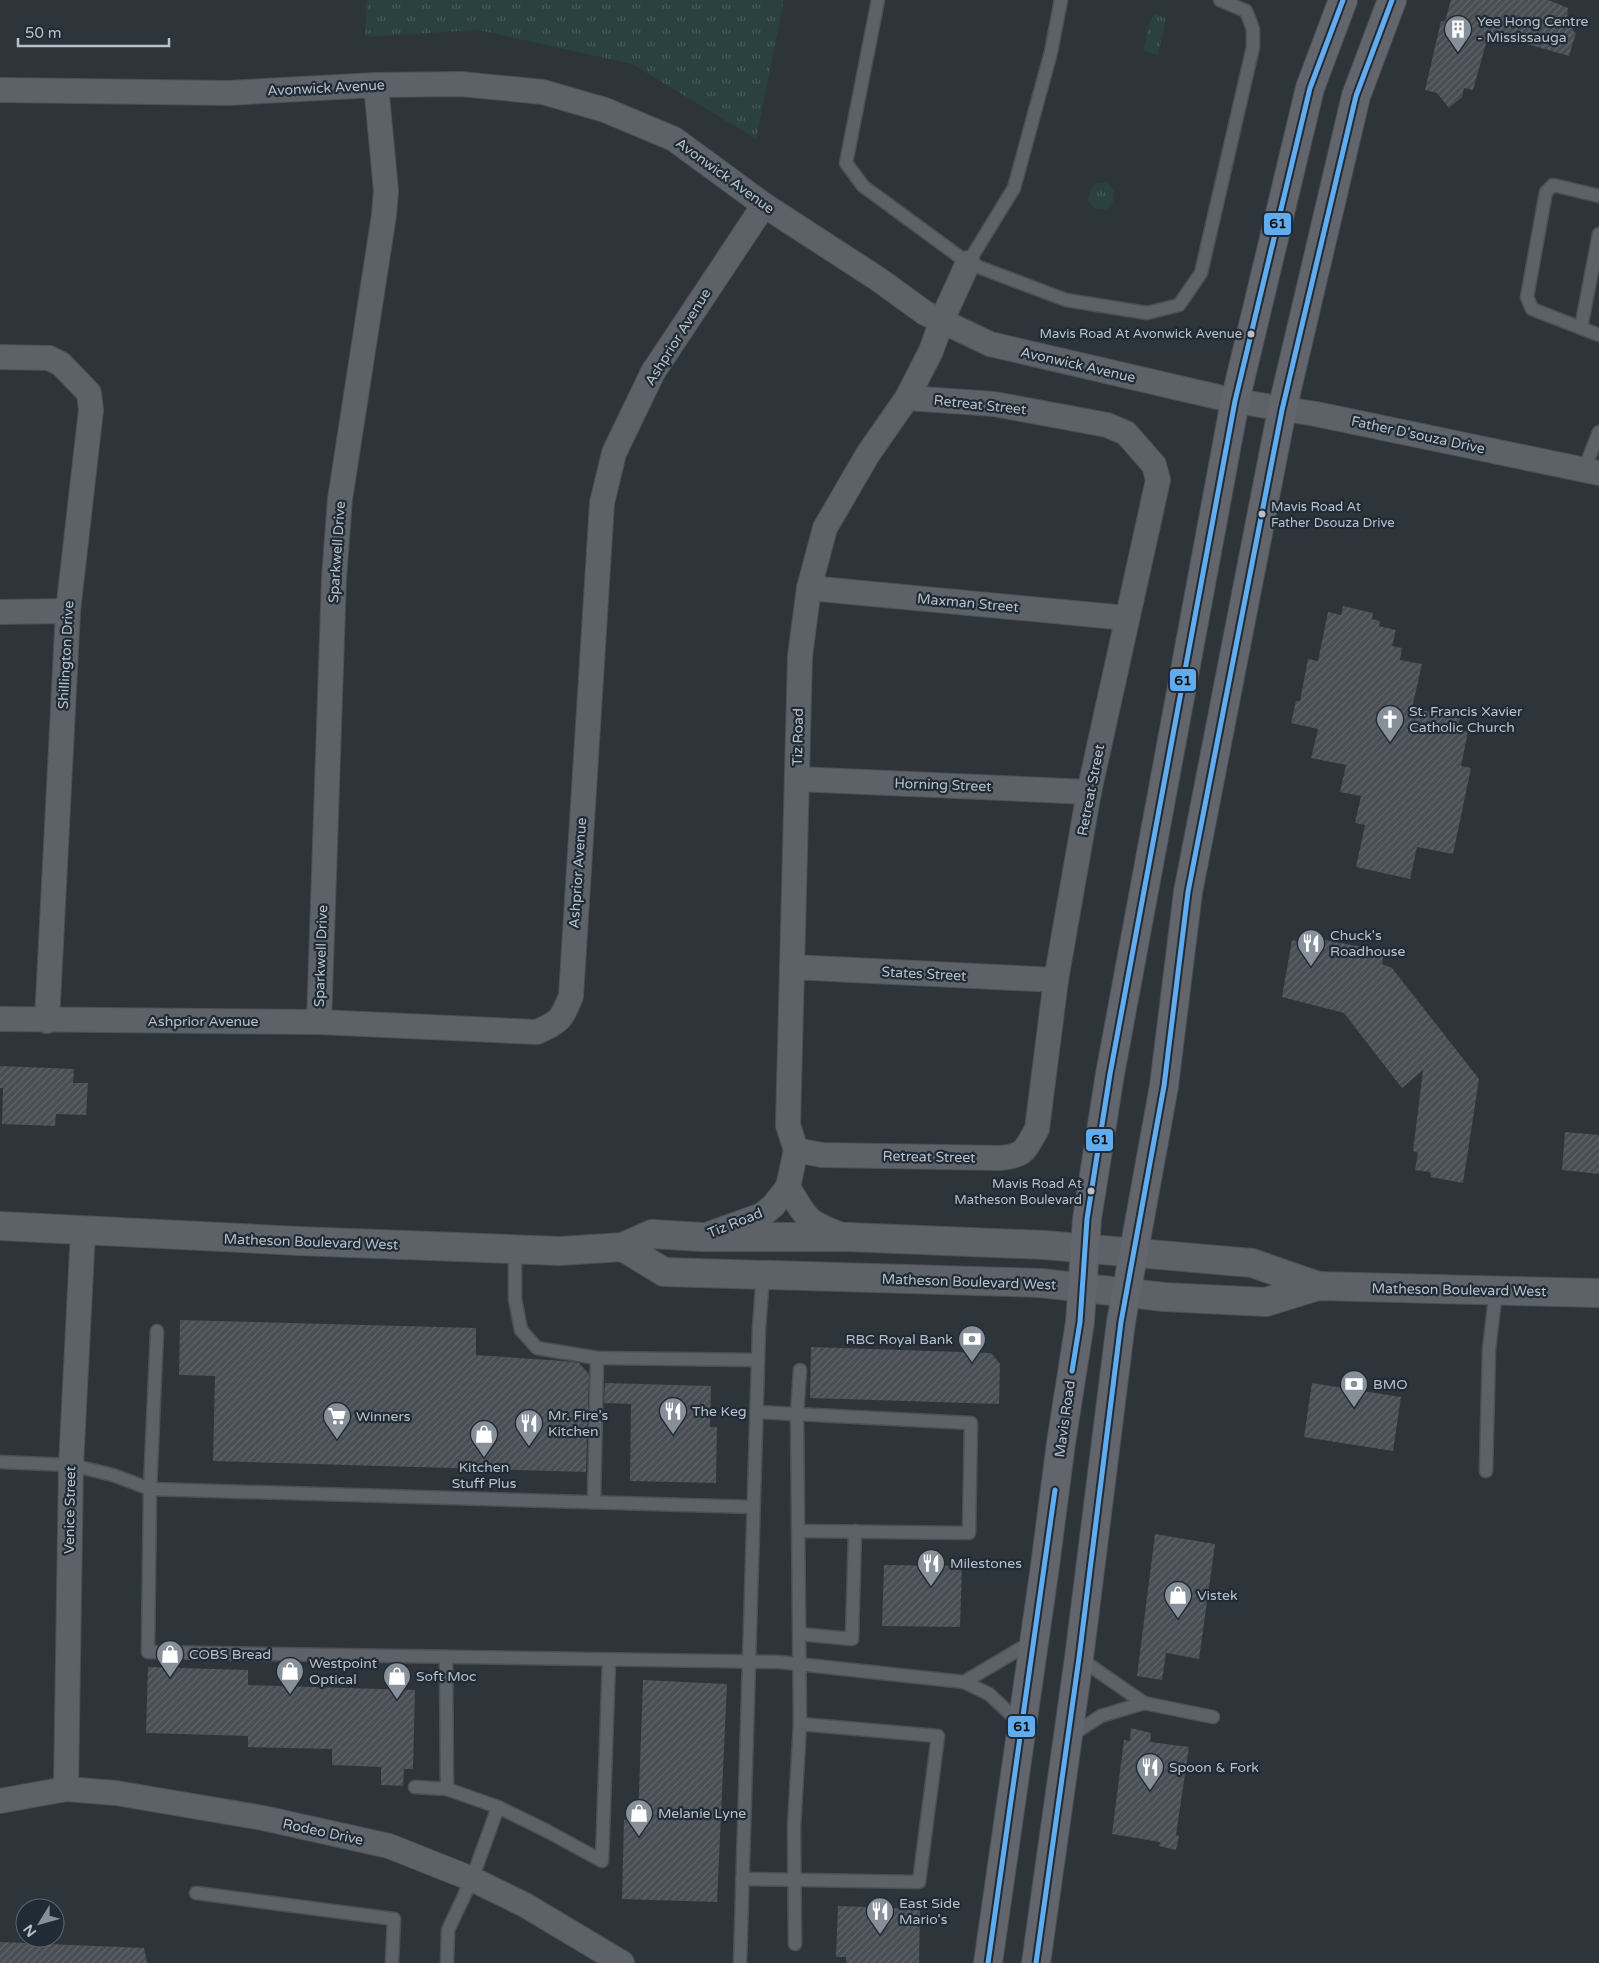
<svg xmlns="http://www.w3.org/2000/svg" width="1599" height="1963" font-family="'Varela Round',sans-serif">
	<defs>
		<pattern id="park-tufts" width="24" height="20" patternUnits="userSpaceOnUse" patternTransform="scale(1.25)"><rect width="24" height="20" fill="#2b4040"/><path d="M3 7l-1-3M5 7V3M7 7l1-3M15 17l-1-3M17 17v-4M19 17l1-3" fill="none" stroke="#485a5a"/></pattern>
		<pattern id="building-hatch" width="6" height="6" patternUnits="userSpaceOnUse" patternTransform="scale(1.25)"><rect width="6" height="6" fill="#484e53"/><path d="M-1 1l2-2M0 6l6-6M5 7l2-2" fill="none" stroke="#60666a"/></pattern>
	</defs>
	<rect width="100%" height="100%" fill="#2d343a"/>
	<g fill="url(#park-tufts)">
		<polygon points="367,0 784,0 756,139 632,64 478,30 365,37"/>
		<polygon points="1154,13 1166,19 1158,55 1143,51 1149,23"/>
		<polygon points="1106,182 1114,191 1113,202 1106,210 1095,209 1088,200 1090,191 1095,183"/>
	</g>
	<g fill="url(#building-hatch)">
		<polygon points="1451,0 1548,0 1568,8 1567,18 1573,25 1573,31 1576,33 1569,56 1489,33 1473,90 1464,88 1462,97 1449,108 1437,93 1425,90 1441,21 1445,21"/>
		<polygon points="1343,606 1373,613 1372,619 1380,621 1379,626 1396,630 1392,646 1402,648 1400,660 1422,664 1412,708 1460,718 1457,729 1468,732 1461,766 1471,768 1453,854 1417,847 1410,879 1356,867 1365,825 1355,823 1361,796 1340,792 1346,765 1311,758 1318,729 1291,723 1296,701 1300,701 1308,659 1318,661 1328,612 1341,615"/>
		<polygon points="1309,937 1373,949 1373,953 1383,957 1382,964 1392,968 1479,1079 1463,1183 1431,1177 1430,1172 1415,1170 1418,1153 1413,1151 1423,1070 1402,1088 1344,1013 1282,997 1292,940 1306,943"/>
		<polygon points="0,1066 74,1069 73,1083 88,1083 86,1115 56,1114 55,1126 2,1124 3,1088 0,1088"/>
		<polygon points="1565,1132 1599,1135 1599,1174 1562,1170"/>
		<polygon points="180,1320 476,1328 476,1355 563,1361 579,1363 589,1374 586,1472 213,1461 215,1376 179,1375"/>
		<polygon points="811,1347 991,1353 1000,1364 999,1404 810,1398"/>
		<polygon points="605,1383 711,1386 710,1427 717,1427 716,1483 630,1481 631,1404 604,1403"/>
		<polygon points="1312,1383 1401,1397 1393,1451 1304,1437"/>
		<polygon points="1155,1534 1215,1544 1199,1659 1166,1653 1162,1680 1137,1676"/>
		<polygon points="884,1565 962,1566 960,1627 882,1626"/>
		<polygon points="148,1667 248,1670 248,1685 415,1690 413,1769 404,1769 403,1786 381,1785 381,1767 332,1765 332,1749 248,1747 248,1736 146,1733"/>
		<polygon points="643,1680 727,1684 717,1902 622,1899 624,1820 638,1819"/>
		<polygon points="1131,1728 1151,1733 1150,1742 1189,1747 1176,1835 1179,1836 1176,1850 1159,1846 1160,1842 1112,1834 1124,1740 1130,1741"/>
		<polygon points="838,1906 920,1909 919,1963 846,1963 846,1957 836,1957"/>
		<polygon points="0,1942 144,1948 147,1963 0,1963"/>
	</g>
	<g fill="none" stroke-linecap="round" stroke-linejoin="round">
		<g stroke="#4b5054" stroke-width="15">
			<g id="service">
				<polyline points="878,0 846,163 863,186 968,263 1066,300 1147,313 1179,305 1201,273 1253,47 1253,29 1246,11 1220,0"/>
				<polyline points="1599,196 1553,185 1546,192 1527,297 1532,309 1599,335"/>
				<polyline points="968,263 1014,188 1051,52 1061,0"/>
				<polyline points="1581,328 1599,234"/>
				<polyline points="1584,470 1599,432"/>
				<polyline points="515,1250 515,1299 521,1330 537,1348 597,1358 594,1502"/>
				<polyline points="157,1331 150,1489 148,1652 779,1662 964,1682 989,1694 1022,1725"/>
				<polyline points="597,1358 758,1360"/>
				<polyline points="756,1412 971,1423 969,1533 799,1531"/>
				<polyline points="0,1462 71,1465 113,1475 150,1489 753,1507"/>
				<polyline points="1486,1471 1489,1349 1496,1290"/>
				<polyline points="800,1634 852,1639 855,1531"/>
				<polyline points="446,1657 447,1789"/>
				<polyline points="1079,1658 1144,1703 1213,1717"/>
				<polyline points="964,1682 1033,1641"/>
				<polyline points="1070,1736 1101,1716 1144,1703"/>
				<polyline points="415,1787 447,1789 498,1807 547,1831 602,1861 609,1660"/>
				<polyline points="742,1879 919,1882 938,1736 800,1724"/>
				<polyline points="196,1893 394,1919 392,1963"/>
				<polyline points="795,1944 794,1827 800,1724 797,1414 800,1370"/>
				<polyline points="447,1963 448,1930 472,1879 498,1807"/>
				<polyline points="740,1963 759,1328 763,1275"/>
			</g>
		</g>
		<g stroke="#4b5054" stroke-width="26">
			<g id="minor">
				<polyline points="0,90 228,93 376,85 461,84 543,92 605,110 674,139 764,205 878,279 925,313 990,344 1235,401 1316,414 1599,473"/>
				<polyline points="0,357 49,358 61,364 89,393 91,410 68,611 47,1021"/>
				<polyline points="809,588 1127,618"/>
				<polyline points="0,612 68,611"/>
				<polyline points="797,779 1089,792"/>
				<polyline points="792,967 1056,980"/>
				<path d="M 0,1019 L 319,1022 L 537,1032 C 561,1021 561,1020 571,996 L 602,503 L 614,453 L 653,372 L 764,205"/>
				<polyline points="319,1022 334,578 340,499 384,215 386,191 376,85"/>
				<path d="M 796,1150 L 822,1155 L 1000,1158 C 1026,1156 1025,1149 1037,1129 L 1056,980 L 1089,792 L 1158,480 L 1154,465 L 1126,433 L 1107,425 L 994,404 L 907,398"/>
				<path d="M 788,1187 C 807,1220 807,1222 842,1235"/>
				<polyline points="709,1234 762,1215 773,1206 788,1187 796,1150 788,1125 800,656 809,588 825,528 868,454 907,398 931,351 942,320 968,263"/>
				<polyline points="66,1789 71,1465 83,1231"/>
				<polyline points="0,1801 66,1789 116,1793 263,1818 389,1846 472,1879 525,1905 622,1963"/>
			</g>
		</g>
		<g stroke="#4b5054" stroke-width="30">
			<g id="tertiary">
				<polyline points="0,1226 299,1241 560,1251 623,1247 652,1234 702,1237 848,1237 1045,1245 1252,1263 1318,1286"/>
				<polyline points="623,1247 664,1272 1041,1283 1164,1297 1266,1302 1318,1286 1599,1293"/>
			</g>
		</g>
		<g stroke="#4b5054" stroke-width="30">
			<g id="secondary">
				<polyline points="988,1963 1045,1566 1061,1443 1080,1322 1087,1219 1110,1074 1235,401 1310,88 1343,0"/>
				<polyline points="1036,1963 1079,1658 1121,1322 1164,1086 1188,892 1282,410 1356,96 1392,0"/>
			</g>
		</g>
		<use href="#service" stroke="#5d6268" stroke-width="12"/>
		<use href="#minor" stroke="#5d6268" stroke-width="24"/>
		<use href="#tertiary" stroke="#5d6268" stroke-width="28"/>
		<use href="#secondary" stroke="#62666c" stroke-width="28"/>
		<g stroke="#202b35" stroke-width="9">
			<g id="bus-1">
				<polyline points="1072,1371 1080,1322 1087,1219 1110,1074 1235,401 1310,88 1343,0"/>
				<polyline points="988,1963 1055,1490"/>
				<polyline points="1036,1963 1079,1658 1121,1322 1164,1086 1188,892 1282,410 1356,96 1392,0"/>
			</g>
		</g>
		<use href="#bus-1" stroke="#60acee" stroke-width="5"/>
	</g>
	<defs>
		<g id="building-pin" transform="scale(1.4375)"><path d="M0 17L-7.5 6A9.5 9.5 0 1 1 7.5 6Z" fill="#879098" stroke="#202b35"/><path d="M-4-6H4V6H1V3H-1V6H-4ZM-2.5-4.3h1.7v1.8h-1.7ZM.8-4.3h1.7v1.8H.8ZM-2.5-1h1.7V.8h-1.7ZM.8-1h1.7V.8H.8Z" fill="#fff"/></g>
		<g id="church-pin" transform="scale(1.4375)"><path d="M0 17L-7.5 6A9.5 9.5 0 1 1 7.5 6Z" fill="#879098" stroke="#202b35"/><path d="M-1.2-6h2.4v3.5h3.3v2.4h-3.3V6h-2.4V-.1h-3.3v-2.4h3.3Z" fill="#fff"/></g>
		<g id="restaurant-pin" transform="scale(1.4375)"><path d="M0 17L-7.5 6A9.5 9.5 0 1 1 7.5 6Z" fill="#879098" stroke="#202b35"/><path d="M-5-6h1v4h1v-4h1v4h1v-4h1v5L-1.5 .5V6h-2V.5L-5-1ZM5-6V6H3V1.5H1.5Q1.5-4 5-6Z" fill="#fff"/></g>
		<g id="bank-pin" transform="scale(1.4375)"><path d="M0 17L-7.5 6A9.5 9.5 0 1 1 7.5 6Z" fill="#879098" stroke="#202b35"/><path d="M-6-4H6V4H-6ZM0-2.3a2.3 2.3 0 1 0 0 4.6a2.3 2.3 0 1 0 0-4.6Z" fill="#fff"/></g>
		<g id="supermarket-pin" transform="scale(1.4375)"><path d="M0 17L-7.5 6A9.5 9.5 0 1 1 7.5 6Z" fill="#879098" stroke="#202b35"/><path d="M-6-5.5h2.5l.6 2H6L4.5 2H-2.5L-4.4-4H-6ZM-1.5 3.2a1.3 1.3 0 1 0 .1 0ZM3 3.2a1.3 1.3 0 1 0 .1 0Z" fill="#fff"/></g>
		<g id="shop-pin" transform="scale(1.4375)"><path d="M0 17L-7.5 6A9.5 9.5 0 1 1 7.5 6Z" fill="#879098" stroke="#202b35"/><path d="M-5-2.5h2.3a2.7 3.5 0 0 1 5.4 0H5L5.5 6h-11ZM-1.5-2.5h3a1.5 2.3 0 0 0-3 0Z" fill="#fff"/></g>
	</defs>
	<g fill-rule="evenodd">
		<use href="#building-pin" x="1458" y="29"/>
		<use href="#church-pin" x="1390" y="719"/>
		<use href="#restaurant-pin" x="1311" y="943"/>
		<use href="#bank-pin" x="972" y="1339"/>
		<use href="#bank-pin" x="1354" y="1384"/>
		<use href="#restaurant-pin" x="673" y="1411"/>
		<use href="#supermarket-pin" x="337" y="1416"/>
		<use href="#restaurant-pin" x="529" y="1423"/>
		<use href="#shop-pin" x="484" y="1434"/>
		<use href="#restaurant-pin" x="931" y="1563"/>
		<use href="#shop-pin" x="1178" y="1595"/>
		<use href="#shop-pin" x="170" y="1654"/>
		<use href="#shop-pin" x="290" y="1671"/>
		<use href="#shop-pin" x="397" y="1676"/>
		<use href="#restaurant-pin" x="1150" y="1767"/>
		<use href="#shop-pin" x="639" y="1813"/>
		<use href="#restaurant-pin" x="880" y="1911"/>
	</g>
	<g fill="#b8c1ca" stroke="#202b35" stroke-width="2">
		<circle cx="1251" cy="334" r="4.5"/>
		<circle cx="1262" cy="514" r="4.5"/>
		<circle cx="1091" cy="1191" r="4.5"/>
	</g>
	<g text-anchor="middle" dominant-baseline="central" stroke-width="4.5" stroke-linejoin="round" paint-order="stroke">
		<g font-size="13" fill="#b8c1ca" stroke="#202b35" text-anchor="end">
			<text x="1242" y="334">Mavis Road At Avonwick Avenue</text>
			<text x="1271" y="507" text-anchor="start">Mavis Road At<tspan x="1271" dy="16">Father Dsouza Drive</tspan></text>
			<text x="1082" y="1184">Mavis Road At<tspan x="1082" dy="16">Matheson Boulevard</tspan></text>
		</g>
		<g font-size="14" fill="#b8c1ca" stroke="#202b35" text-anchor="start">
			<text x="1477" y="21">Yee Hong Centre<tspan x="1477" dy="16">- Mississauga</tspan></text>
			<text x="1409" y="711">St. Francis Xavier<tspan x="1409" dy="16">Catholic Church</tspan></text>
			<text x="1330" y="935">Chuck's<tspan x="1330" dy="16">Roadhouse</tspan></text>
			<text x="953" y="1339" text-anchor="end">RBC Royal Bank</text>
			<text x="1373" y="1384">BMO</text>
			<text x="692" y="1411">The Keg</text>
			<text x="548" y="1415">Mr. Fire’s<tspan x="548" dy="16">Kitchen</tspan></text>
			<text x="356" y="1416">Winners</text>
			<text x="484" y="1467" text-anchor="middle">Kitchen<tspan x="484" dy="16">Stuff Plus</tspan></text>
			<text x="950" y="1563">Milestones</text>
			<text x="1197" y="1595">Vistek</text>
			<text x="189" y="1654">COBS Bread</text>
			<text x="309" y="1663">Westpoint<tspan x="309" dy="16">Optical</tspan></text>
			<text x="416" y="1676">Soft Moc</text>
			<text x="1169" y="1767">Spoon &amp; Fork</text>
			<text x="658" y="1813">Melanie Lyne</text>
			<text x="899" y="1903">East Side<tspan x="899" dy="16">Mario's</tspan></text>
		</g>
		<g font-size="14" fill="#b8c1ca" stroke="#202b35">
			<text transform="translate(326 88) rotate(-3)">Avonwick Avenue</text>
			<text transform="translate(725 176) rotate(36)">Avonwick Avenue</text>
			<text transform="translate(678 337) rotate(-58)">Ashprior Avenue</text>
			<text transform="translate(1078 365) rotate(13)">Avonwick Avenue</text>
			<text transform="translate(980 405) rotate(6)">Retreat Street</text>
			<text transform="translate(1418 435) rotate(12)">Father D'souza Drive</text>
			<text transform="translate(337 552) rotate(-86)">Sparkwell Drive</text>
			<text transform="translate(968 603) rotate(5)">Maxman Street</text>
			<text transform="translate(66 655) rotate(-87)">Shillington Drive</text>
			<text transform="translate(798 737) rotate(-89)">Tiz Road</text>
			<text transform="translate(943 785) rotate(2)">Horning Street</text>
			<text transform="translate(1091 790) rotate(-79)">Retreat Street</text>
			<text transform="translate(578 873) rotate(-86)">Ashprior Avenue</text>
			<text transform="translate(321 956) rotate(-88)">Sparkwell Drive</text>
			<text transform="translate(924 974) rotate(3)">States Street</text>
			<text x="203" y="1021">Ashprior Avenue</text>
			<text transform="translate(929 1157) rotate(1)">Retreat Street</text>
			<text transform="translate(735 1223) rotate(-22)">Tiz Road</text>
			<text transform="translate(311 1242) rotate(2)">Matheson Boulevard West</text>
			<text transform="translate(969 1282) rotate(2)">Matheson Boulevard West</text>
			<text transform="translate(1459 1290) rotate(1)">Matheson Boulevard West</text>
			<text transform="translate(1065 1419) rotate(-82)">Mavis Road</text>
			<text transform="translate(70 1510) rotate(-89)">Venice Street</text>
			<text transform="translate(323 1832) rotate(12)">Rodeo Drive</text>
		</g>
	</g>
	<g stroke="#202b35" stroke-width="2">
		<rect x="1263" y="212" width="29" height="24" rx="5" fill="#60acee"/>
		<rect x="1169" y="668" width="28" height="24" rx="5" fill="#60acee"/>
		<rect x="1085" y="1128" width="29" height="24" rx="5" fill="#60acee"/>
		<rect x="1007" y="1715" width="29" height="23" rx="5" fill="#60acee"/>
	</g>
	<g font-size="14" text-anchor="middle" font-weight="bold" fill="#111">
		<text x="1278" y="228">61</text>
		<text x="1183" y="685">61</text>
		<text x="1100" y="1144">61</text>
		<text x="1022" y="1731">61</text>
	</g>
	<g transform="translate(40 1923) rotate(233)"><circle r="24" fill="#202b35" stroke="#5d6771"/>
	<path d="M0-4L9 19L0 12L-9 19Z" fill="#879098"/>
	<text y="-8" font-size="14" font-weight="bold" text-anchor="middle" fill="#b8c1ca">N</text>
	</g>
	<path d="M18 38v8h151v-8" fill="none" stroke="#b8c1ca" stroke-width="2.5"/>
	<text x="25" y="38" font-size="15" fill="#b8c1ca" stroke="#202b35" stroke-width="4" paint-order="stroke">50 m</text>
</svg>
